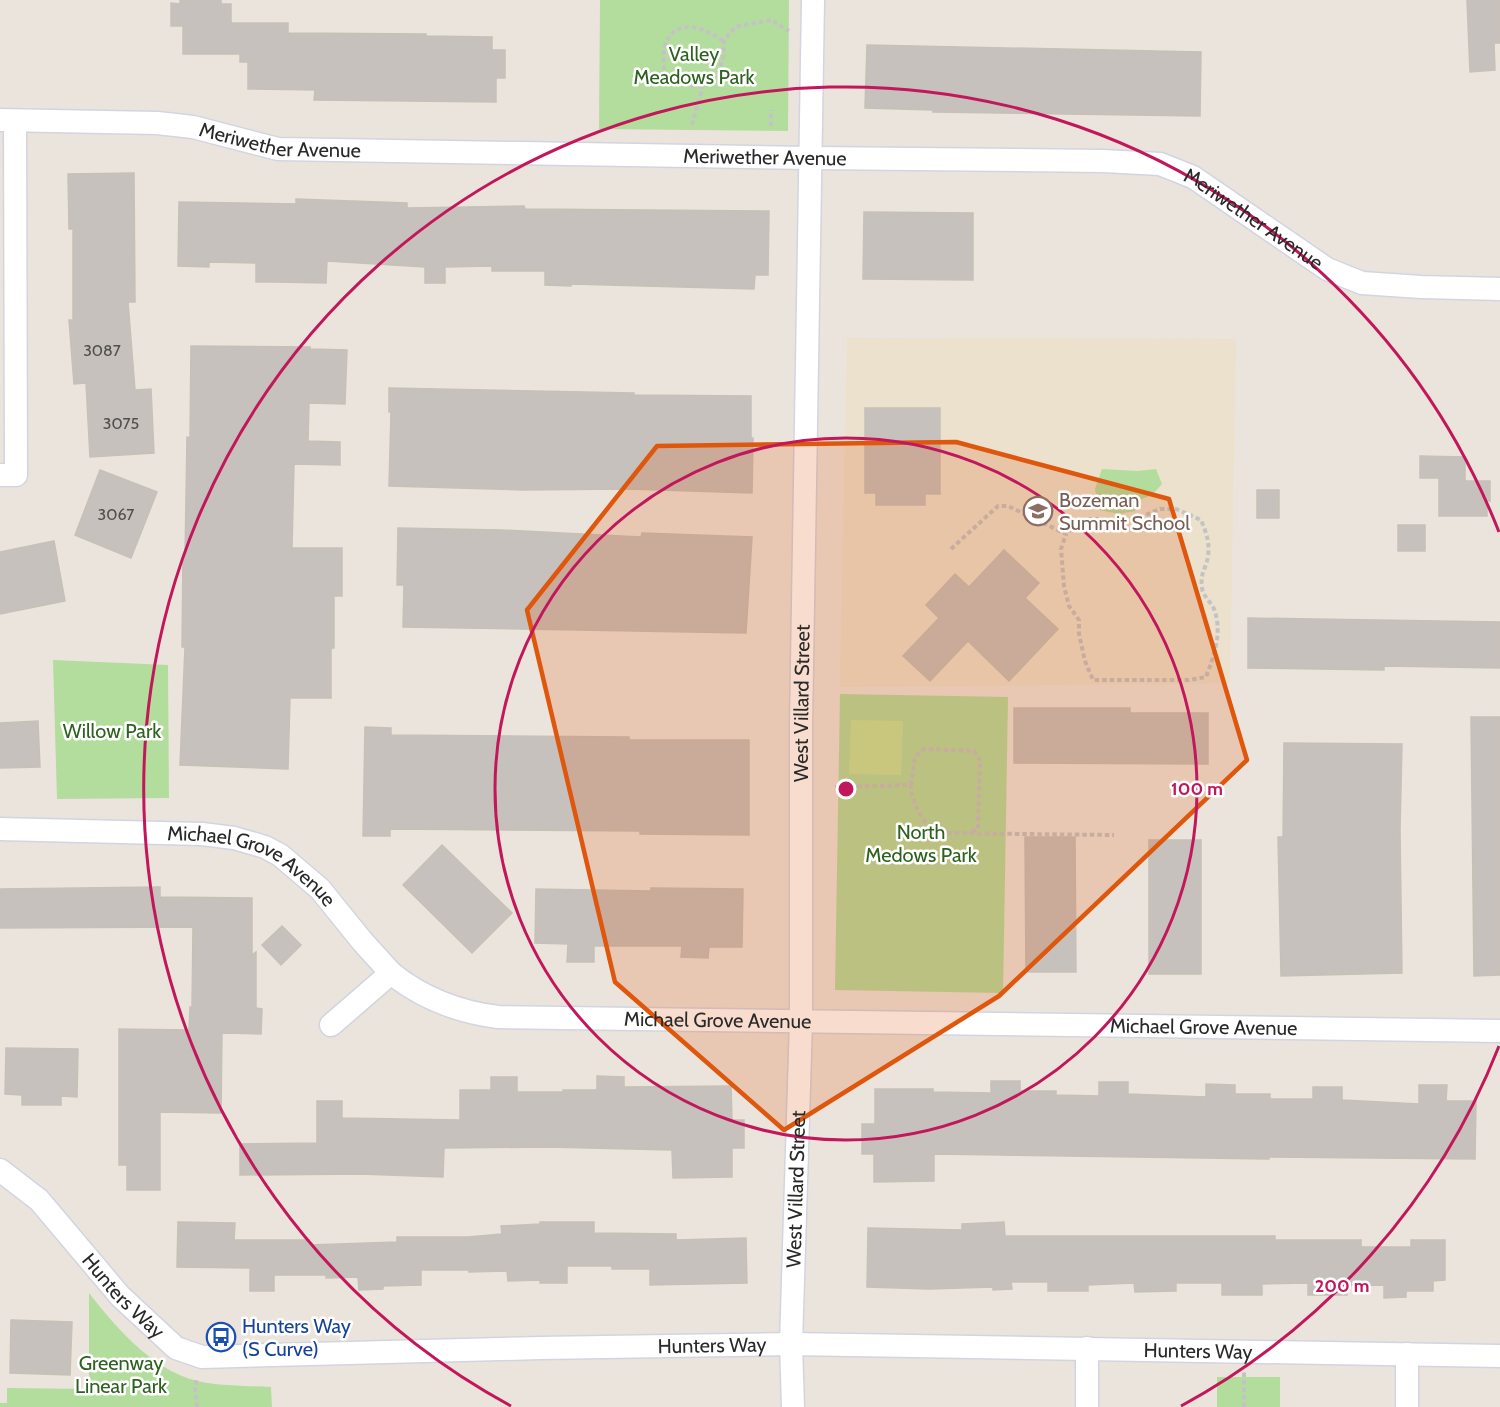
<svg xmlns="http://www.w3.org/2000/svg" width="1500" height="1407" font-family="Cabin,sans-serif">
	<rect width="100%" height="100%" fill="#ebe4dc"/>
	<polygon fill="#ebe1cd" points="847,338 1236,339 1230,683 840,687"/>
	<g fill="#b3dd9d">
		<polygon points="600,0 789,0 788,131 599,129"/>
		<polygon points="1102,469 1138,471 1156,469 1162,484 1152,495 1137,501 1135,511 1119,514 1099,510 1095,489"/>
		<polygon points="53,660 168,665 169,798 57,799"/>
		<polygon points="840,694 1008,697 1003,993 835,990"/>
		<path d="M 89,1293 C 119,1331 156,1375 207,1383 C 228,1386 250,1386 271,1387 L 272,1407 L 0,1407 L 0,1403 L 7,1403 L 7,1388 L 89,1389 Z"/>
		<rect x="1217" y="1377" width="63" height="30"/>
	</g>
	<polygon fill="#c5e499" points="851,720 903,721 901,775 849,774"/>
	<g fill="#c6c1bc" stroke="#c6c0b6" stroke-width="1.5">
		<polygon points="180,0 221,0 221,4 231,4 231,23 288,23 288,33 426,34 426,36 492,37 492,50 505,50 505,78 496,78 496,102 314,100 315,90 248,89 248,62 240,62 240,54 183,54 183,26 171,26 171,3 180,4"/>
		<polygon points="1467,0 1500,0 1500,43 1494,43 1495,70 1470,72"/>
		<polygon points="867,45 1201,52 1200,116 933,112 933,110 865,108"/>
		<polygon points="134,173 135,302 128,302 135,390 151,389 154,453 90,457 86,383 74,384 69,320 73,320 73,229 69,229 68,174"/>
		<polygon points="296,199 407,203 407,208 524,206 525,209 769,211 768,275 755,275 754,289 571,284 571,286 545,285 545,271 492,271 492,266 445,267 445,283 425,283 425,267 327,261 326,283 274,282 256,282 256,263 209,262 209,267 178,266 179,202 296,204"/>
		<polygon points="864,212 973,213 973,280 863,279"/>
		<polygon points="191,346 310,347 310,349 347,350 345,404 309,403 308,441 340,442 340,465 294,464 292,548 342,548 342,596 334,596 334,648 331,648 331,698 290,698 288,769 180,765 185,647 182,647 183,557 185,557 187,437 190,438"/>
		<polygon points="389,388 634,393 634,395 751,396 751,438 753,438 752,493 628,489 523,490 389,486 391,412 389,412"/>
		<polygon points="865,408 940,408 940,494 925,494 925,505 876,505 876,493 865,493"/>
		<polygon points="1420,456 1465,457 1465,481 1490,481 1490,501 1487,501 1487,516 1439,516 1439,478 1420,478"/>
		<polygon points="100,470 157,492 131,558 75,535"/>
		<rect x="1257" y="490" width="22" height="28"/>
		<rect x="1398" y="525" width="27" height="26"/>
		<polygon points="398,528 501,530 641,537 642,533 752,537 746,633 403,627 404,585 397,585"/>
		<polygon points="54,541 65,601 0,614 0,552"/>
		<polygon points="1004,550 1039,583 1025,598 1058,629 1009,681 968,641 930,681 903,656 939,618 926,605 955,574 969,587"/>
		<polygon points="1248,618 1500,622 1500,668 1384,666 1384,670 1248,668"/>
		<polygon points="1014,708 1130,708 1130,713 1208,713 1208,764 1014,763"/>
		<polygon points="1471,717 1500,717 1500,975 1474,976"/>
		<polygon points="38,721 40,767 0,768 0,723"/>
		<polygon points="365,727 391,728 391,735 629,737 629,740 749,740 749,835 640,834 640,831 390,829 390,836 363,836"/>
		<polygon points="1284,743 1402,744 1400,830 1402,973 1281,976 1278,837 1283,837"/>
		<polygon points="1025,837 1075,837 1076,972 1026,972"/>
		<rect x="1149" y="840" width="52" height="134"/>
		<polygon points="442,845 512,913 472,953 403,885"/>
		<polygon points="160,887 160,897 252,898 252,955 256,952 256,1008 262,1009 261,1034 222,1033 221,1113 160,1112 160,1190 127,1190 127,1165 119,1165 119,1029 189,1030 190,1007 192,1007 193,927 0,928 0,889"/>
		<polygon points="651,888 743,889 742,947 709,947 708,958 681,957 682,946 594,946 594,962 567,962 568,944 535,943 536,889 651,891"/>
		<polygon points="282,926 301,945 281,965 262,945"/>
		<polygon points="6,1048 78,1049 77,1097 61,1096 61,1105 22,1105 22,1095 5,1094"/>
		<polygon points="597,1076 624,1077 624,1087 731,1086 732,1120 744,1120 744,1148 732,1148 732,1177 673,1178 672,1150 548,1147 444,1148 443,1177 360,1174 240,1175 240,1144 317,1143 317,1101 342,1101 342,1118 460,1120 460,1090 491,1090 491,1077 517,1077 517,1092 563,1092 563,1090 597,1090"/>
		<polygon points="991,1081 1020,1081 1020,1091 1056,1091 1056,1095 1099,1096 1099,1082 1128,1082 1128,1094 1206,1097 1206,1084 1235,1085 1235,1094 1270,1094 1270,1099 1313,1099 1313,1087 1342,1087 1342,1100 1419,1104 1419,1085 1447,1085 1446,1101 1476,1101 1475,1159 1269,1157 1269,1159 934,1154 934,1181 874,1182 874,1154 862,1154 862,1124 875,1124 875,1089 933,1089 933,1092 991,1093"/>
		<polygon points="178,1222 235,1223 234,1240 309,1240 309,1245 397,1242 397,1237 468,1237 502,1234 501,1226 540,1224 540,1222 594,1222 594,1233 676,1234 676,1240 746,1238 747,1283 650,1285 650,1269 612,1269 612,1266 567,1266 567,1283 540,1283 540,1280 508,1281 507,1271 469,1272 469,1270 421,1270 421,1285 383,1286 383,1289 359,1290 358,1277 326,1278 326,1275 274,1275 274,1291 250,1291 250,1268 177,1267"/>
		<polygon points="1004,1222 1005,1236 1275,1236 1275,1240 1361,1240 1361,1247 1411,1247 1411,1240 1445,1240 1445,1280 1433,1281 1433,1291 1406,1291 1406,1297 1384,1298 1384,1285 1347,1286 1347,1295 1308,1295 1308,1283 1262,1284 1262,1295 1222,1295 1222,1283 1176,1283 1176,1291 1135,1292 1134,1283 1088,1285 1088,1291 1048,1291 1048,1282 1011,1282 1012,1289 993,1290 993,1287 929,1289 867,1287 868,1228 962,1230 962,1224"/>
		<polygon points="11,1320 72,1322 70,1375 10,1373"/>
	</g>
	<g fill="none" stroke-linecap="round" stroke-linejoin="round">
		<g stroke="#d2d5e1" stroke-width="25">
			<g id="minor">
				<path id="s1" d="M 0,120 L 157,123 L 193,127 L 278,149 L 812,158 L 1103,161 L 1160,164 L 1193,177 L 1327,269 L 1362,283 L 1421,287 L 1500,289"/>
				<polyline points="0,475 16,475 15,121"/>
				<path id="s2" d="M 0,829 L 202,834 L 234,838 L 265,847 L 280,855 L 320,889 L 362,941 L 391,973 C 422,998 458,1012 498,1017 L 1500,1031"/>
				<polyline points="331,1025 391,973"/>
				<path id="s3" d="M 0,1170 L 39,1200 L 120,1296 L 176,1348 L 202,1357 L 541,1348 L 791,1344 L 1500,1356"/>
				<polyline points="1087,1348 1087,1407"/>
				<polyline points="1407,1354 1407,1407"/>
				<path id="s4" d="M 793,1407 L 791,1344 L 801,1021 L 801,725 L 813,0"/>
			</g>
		</g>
		<g stroke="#c3c3c3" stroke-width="4" stroke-dasharray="4.5 3" stroke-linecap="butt">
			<path d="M 703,85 C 688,87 678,84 665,74 C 656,26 688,14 724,42"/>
			<polyline points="692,125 703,85 718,72 723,60 724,42 730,32 739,26 771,20 789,31"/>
			<polyline points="771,126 771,110"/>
			<path d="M 951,549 L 998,506 L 1008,506 L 1066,534 L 1084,519 L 1099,519 L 1115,522 L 1136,519 L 1160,509 L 1176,509 L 1201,520 C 1206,532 1210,542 1208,556 C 1206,570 1200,571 1202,588 C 1203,597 1213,603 1215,612 C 1222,634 1214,656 1206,677 L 1189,680 L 1093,680 L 1085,661 L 1079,634 L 1079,620 L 1069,606 L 1064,586 L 1061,549 L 1066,534"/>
			<polyline points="911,785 915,757 924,749 974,751 980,760 978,829 971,832"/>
			<path d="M 835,787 L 911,785 C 911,803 923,824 938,833 L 1114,835"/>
			<polyline points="197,1407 195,1388 197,1378"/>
			<polyline points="1244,1407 1244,1372"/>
		</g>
		<use href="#minor" stroke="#fff" stroke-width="22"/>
	</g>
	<path fill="#de570d" fill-opacity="0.2" stroke="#de570d" stroke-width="4.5" stroke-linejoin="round" d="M 956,442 L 1169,499 L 1247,760 L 999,996 L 784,1130 L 615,982 L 527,610 L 657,446 Z"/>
	<g fill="none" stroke="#c2185b" stroke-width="3">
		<circle cx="846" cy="789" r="351"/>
		<path d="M1499 1046A702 702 0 0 1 1181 1406M511 1406A702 702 0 1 1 1499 532"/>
	</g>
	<defs>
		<g id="school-ring" transform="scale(1.5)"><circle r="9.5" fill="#fff" stroke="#8d6e63" stroke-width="1.5"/><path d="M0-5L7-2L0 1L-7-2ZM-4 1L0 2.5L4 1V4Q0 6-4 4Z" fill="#8d6e63"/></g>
		<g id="bus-ring" transform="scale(1.5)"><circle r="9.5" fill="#fff" stroke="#1a4fb4" stroke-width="1.5"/><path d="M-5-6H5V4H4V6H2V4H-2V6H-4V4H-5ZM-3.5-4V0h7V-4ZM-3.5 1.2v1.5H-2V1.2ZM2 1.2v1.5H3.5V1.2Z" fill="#1a4fb4"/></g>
	</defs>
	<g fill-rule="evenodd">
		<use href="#school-ring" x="1038" y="511"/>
		<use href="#bus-ring" x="221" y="1337"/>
	</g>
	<g text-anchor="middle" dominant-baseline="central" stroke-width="5" stroke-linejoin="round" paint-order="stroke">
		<g font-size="16" fill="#504f4e">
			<text x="102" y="350">3087</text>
			<text x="121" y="423">3075</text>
			<text x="116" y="514">3067</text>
		</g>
		<g font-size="20" fill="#2d611f" stroke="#fff">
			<text x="694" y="54">Valley<tspan x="694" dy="23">Meadows Park</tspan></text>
			<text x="112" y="731">Willow Park</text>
			<text x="921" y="832">North<tspan x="921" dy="23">Medows Park</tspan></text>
			<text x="121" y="1363">Greenway<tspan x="121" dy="23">Linear Park</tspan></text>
		</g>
		<g font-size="20" fill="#292929" stroke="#fff">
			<text stroke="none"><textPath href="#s1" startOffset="282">Meriwether Avenue</textPath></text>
			<text stroke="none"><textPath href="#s1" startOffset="768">Meriwether Avenue</textPath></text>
			<text stroke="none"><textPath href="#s1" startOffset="1272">Meriwether Avenue</textPath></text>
			<text stroke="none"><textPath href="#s4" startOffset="704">West Villard Street</textPath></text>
			<text stroke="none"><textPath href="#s2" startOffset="261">Michael Grove Avenue</textPath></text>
			<text stroke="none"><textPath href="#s2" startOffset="783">Michael Grove Avenue</textPath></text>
			<text stroke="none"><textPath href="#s2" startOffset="1269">Michael Grove Avenue</textPath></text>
			<text stroke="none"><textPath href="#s4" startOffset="218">West Villard Street</textPath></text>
			<text stroke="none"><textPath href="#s3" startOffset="177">Hunters Way</textPath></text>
			<text stroke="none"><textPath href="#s3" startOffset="789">Hunters Way</textPath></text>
			<text stroke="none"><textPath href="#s3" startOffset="1275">Hunters Way</textPath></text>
		</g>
		<g font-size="20" fill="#785e54" stroke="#fff" text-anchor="start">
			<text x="1059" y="500">Bozeman<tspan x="1059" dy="23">Summit School</tspan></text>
		</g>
		<g font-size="20" fill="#164399" stroke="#fff" text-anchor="start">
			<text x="242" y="1326">Hunters Way<tspan x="242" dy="23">(S Curve)</tspan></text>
		</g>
	</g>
	<circle cx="846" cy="789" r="9" fill="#c2185b" stroke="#fff" stroke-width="3"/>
	<g font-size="18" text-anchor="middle" font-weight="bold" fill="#c2185b" stroke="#fff" stroke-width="5" stroke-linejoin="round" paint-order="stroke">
		<text x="1197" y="795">100 m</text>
		<text x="1342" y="1292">200 m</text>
	</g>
</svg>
